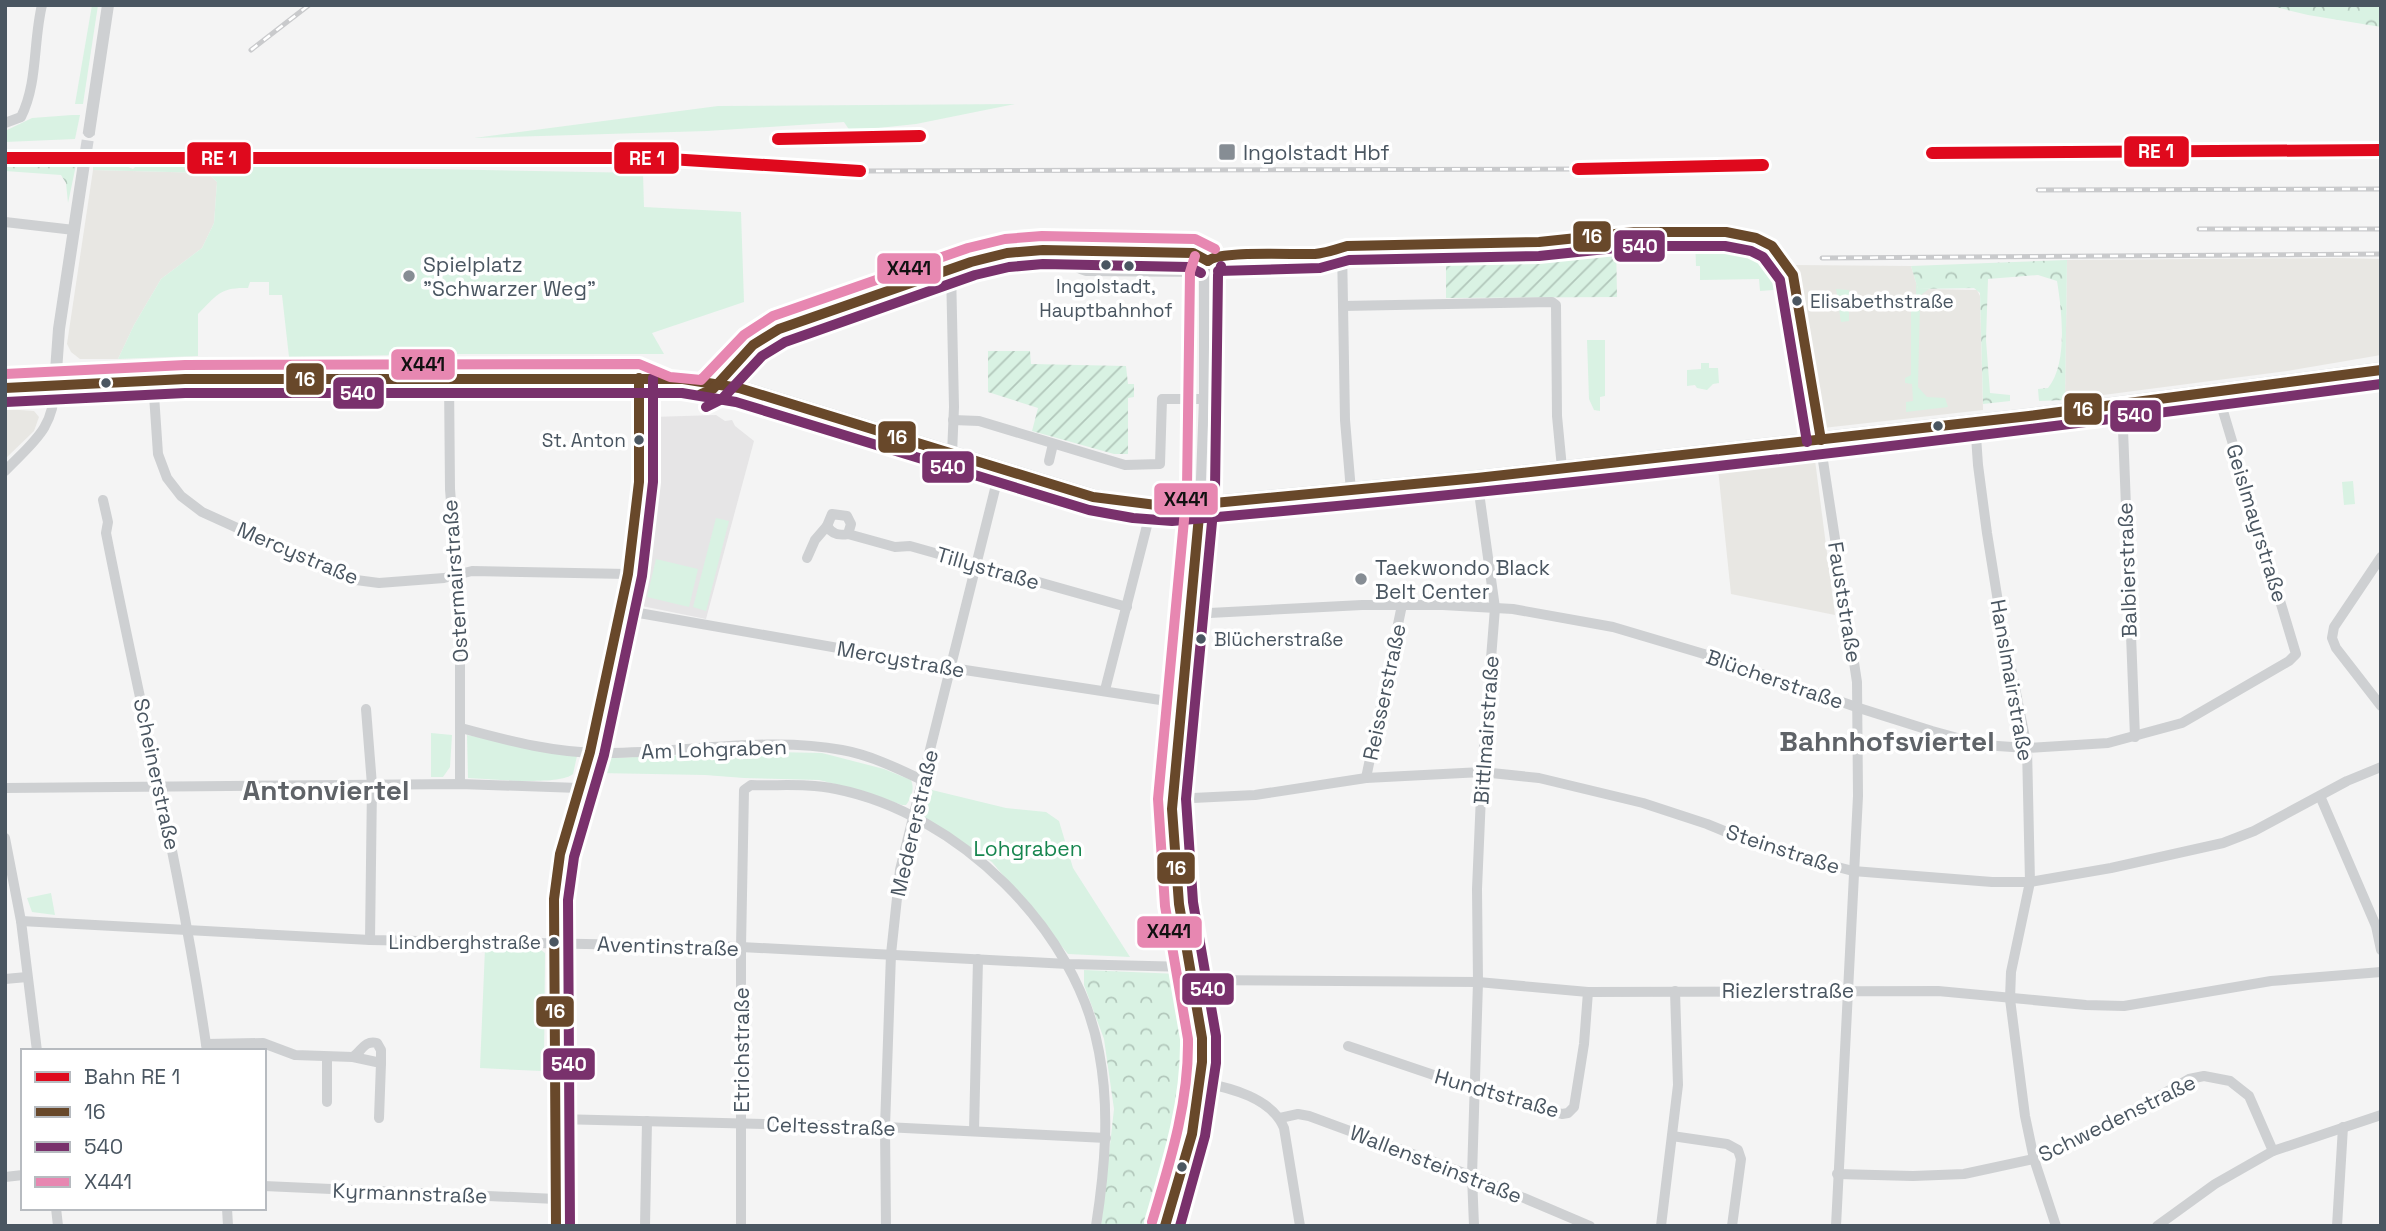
<svg xmlns="http://www.w3.org/2000/svg" width="2386" height="1231" font-family="'Space Grotesk',sans-serif">
	<defs>
		<pattern id="forest-crowns" width="20" height="18" patternUnits="userSpaceOnUse" patternTransform="scale(1.75)"><rect width="20" height="18" fill="#d9f2e3"/><path d="M2 6a3 3 0 1 1 6 0M12 15a3 3 0 1 1 6 0" fill="none" stroke="#b2c7bb"/></pattern>
		<pattern id="garden-furrows" width="10" height="10" patternUnits="userSpaceOnUse" patternTransform="scale(1.75)"><rect width="10" height="10" fill="#d9f2e3"/><path d="M-1 1l2-2M0 10L10 0M9 11l2-2" fill="none" stroke="#b2c7bb"/></pattern>
	</defs>
	<rect width="100%" height="100%" fill="#f4f4f4"/>
	<g fill="#e8e7e3">
		<polygon points="93,170 208,173 217,182 214,223 202,248 161,279 134,325 118,359 80,359 71,352 67,344"/>
		<polygon points="2337,258 2381,259 2381,355 2287,371 2065,400 2067,260"/>
		<polygon points="1795,265 1911,266 1918,289 1977,290 1980,296 1983,410 1823,428"/>
		<polygon points="5,409 34,411 39,417 34,431 5,459"/>
		<polygon points="1815,460 1835,615 1731,594 1718,469"/>
	</g>
	<polygon fill="#e6e5e6" points="716,415 725,421 732,420 735,426 754,441 706,619 637,605 633,595 650,511 652,417"/>
	<g fill="#d9f2e3">
		<polygon points="92,5 98,5 83,104 75,104"/>
		<polygon points="1015,104 916,124 850,131 844,122 707,131 474,138 718,106"/>
		<polygon points="72,115 80,115 75,139 5,142 5,131 32,118"/>
		<path d="M 93,165 L 126,166 L 133,169 L 136,166 L 211,165 L 643,173 L 644,207 L 741,212 L 744,302 L 652,333 L 664,354 L 460,354 L 289,357 L 282,295 L 269,295 L 269,282 L 250,282 L 248,288 C 220,287 217,295 198,314 L 198,356 L 118,359 L 134,325 L 161,279 L 202,248 L 214,223 L 217,182 L 208,173 L 93,170 Z"/>
		<path d="M 1695,237 C 1732,237 1784,242 1788,289 L 1760,291 L 1759,279 L 1700,280 L 1700,266 L 1696,266 Z"/>
		<polygon points="1916,283 1918,289 1929,289 1922,294 1920,300 1918,387 1927,397 1945,398 1948,407 1906,412 1906,402 1913,401 1912,384 1905,383 1905,378 1911,375 1911,299 1916,297"/>
		<polygon points="1836,289 1849,290 1849,321 1841,322"/>
		<polygon points="1587,340 1605,340 1605,396 1600,397 1600,411 1594,410 1589,399"/>
		<polygon points="1701,363 1709,363 1709,368 1718,368 1719,383 1713,384 1707,390 1697,388 1695,385 1687,386 1687,370 1701,369"/>
		<polygon points="2353,481 2355,504 2344,505 2342,482"/>
		<polygon points="716,518 729,521 706,611 693,607"/>
		<polygon points="656,559 698,569 689,607 647,597"/>
		<polygon points="431,733 452,735 450,767 443,777 431,777"/>
		<path d="M 467,735 L 577,756 L 573,774 C 559,786 489,779 468,778 Z"/>
		<path d="M 772,752 L 822,753 L 884,769 L 911,780 C 915,789 911,798 906,805 L 902,805 L 863,791 L 819,780 L 744,778 L 705,775 L 598,773 L 594,767 L 596,760 L 610,758 Z"/>
		<polygon points="932,790 1006,808 1046,812 1059,821 1073,868 1130,957 1068,954 992,862 918,813 921,799"/>
		<polygon points="51,893 55,915 32,912 27,898"/>
		<polygon points="485,948 541,950 545,953 544,1068 541,1071 480,1068"/>
	</g>
	<g fill="url(#forest-crowns)">
		<polygon points="2267,5 2381,5 2381,27 2308,15"/>
		<polygon points="5,164 54,165 61,167 63,165 76,165 68,203 66,183 61,175 5,171"/>
		<path d="M 2067,260 L 2065,400 L 2039,401 L 2038,389 L 2048,388 C 2068,364 2062,311 2057,281 L 2038,275 L 1988,279 L 1986,340 L 1990,393 L 2010,395 L 2010,401 L 1983,404 L 1980,293 L 1974,288 L 1918,289 L 1911,266 Z"/>
		<polygon points="1084,970 1179,974 1191,1034 1189,1093 1153,1226 1101,1226 1114,1109 1104,1039 1084,985"/>
	</g>
	<g fill="url(#garden-furrows)">
		<polygon points="1616,239 1617,297 1446,298 1446,250 1555,247"/>
		<polygon points="988,351 1030,351 1031,364 1126,366 1128,384 1134,384 1134,397 1128,398 1128,454 1114,454 1032,431 1038,408 988,392"/>
	</g>
	<g fill="none" stroke-linecap="round" stroke-linejoin="round">
		<polyline stroke="#d2d4d7" stroke-width="12" stroke-dasharray="12 6" stroke-linecap="butt" points="83,170 89,132"/>
		<g stroke="#ced0d2" stroke-width="10">
			<path d="M 5,123 L 21,117 C 38,83 33,42 42,5"/>
			<polyline points="5,222 74,230"/>
			<polyline points="1342,247 1345,420 1351,491"/>
			<polyline points="951,270 954,407 952,454"/>
			<polyline points="1343,306 1552,302 1556,305 1557,416 1562,468"/>
			<polyline points="449,379 450,489 460,617 460,784"/>
			<polyline points="153,380 158,454 167,478 181,496 202,512 332,571 356,580 379,583 444,578 472,571 628,574"/>
			<path d="M 718,384 L 753,345 L 779,329 L 971,262 L 1007,253 L 1043,250 C 1060,253 1070,267 1086,271 L 1204,272"/>
			<polyline points="2122,404 2135,737"/>
			<polyline points="953,420 979,421 1125,465 1160,464 1162,399 1204,399"/>
			<polyline points="1975,422 1978,465 1987,533 1999,608 2027,748 2030,882 2011,972 2010,999 2025,1116 2034,1159 2056,1226"/>
			<polyline points="1049,461 1053,444"/>
			<path d="M 5,471 C 34,441 54,429 55,385"/>
			<path d="M 103,500 L 108,522 L 106,533 C 140,706 182,876 207,1051"/>
			<polyline points="1200,505 1204,399 1204,272 1208,261 1218,256 1319,254 1347,246 1539,242 1634,232 1726,232 1756,238 1772,246 1787,264 1796,285 1857,682 1858,796 1836,1226"/>
			<path d="M 848,534 C 838,536 832,534 827,526 L 832,514 L 847,516 L 851,524 L 848,534 L 895,547 L 910,546 L 1127,607"/>
			<polyline points="2381,557 2334,627 2332,638 2336,648 2381,706"/>
			<polyline points="807,558 815,540 827,526"/>
			<polyline points="622,610 952,668 1180,703"/>
			<polyline points="1190,614 1362,605 1443,605 1513,609 1613,627 1704,654 1859,708 1932,731 1983,745 2027,748 2108,743 2182,723 2289,661 2296,654 2217,391"/>
			<polyline points="1105,690 1152,506"/>
			<polyline points="366,709 372,785 370,940"/>
			<path d="M 461,728 C 509,741 558,754 608,753 C 683,753 769,736 842,750 C 870,755 897,768 922,780"/>
			<polyline points="1366,778 1402,605"/>
			<polyline points="5,788 460,784 579,788"/>
			<polyline points="2320,796 2376,926 2381,950"/>
			<polyline points="1172,799 1255,795 1366,778 1482,772 1539,778 1643,803 1707,824 1768,849 1853,871 1992,882 2030,882 2111,868 2223,843 2254,831 2347,781 2381,767"/>
			<polyline points="5,838 21,921 37,1051"/>
			<polyline points="21,921 370,940 741,947 1068,964 1189,967"/>
			<polyline points="5,979 27,977"/>
			<polyline points="1192,980 1478,982 1588,992 1938,991 2086,1005 2124,1006 2271,981 2381,972"/>
			<polyline points="206,1044 263,1043 295,1055 353,1057 381,1063 379,1118"/>
			<polyline points="1348,1046 1475,1089 1562,1114 1568,1113 1574,1107 1584,1044 1588,992"/>
			<path d="M 353,1057 C 362,1051 364,1040 377,1043 L 381,1050 L 381,1063"/>
			<path d="M 1201,1082 C 1231,1088 1272,1098 1284,1128 L 1300,1226"/>
			<polyline points="327,1102 327,1058"/>
			<polyline points="1280,1118 1298,1114 1309,1116 1472,1176 1590,1226"/>
			<polyline points="556,1119 885,1127 1106,1138"/>
			<polyline points="974,1131 978,959"/>
			<polyline points="1672,1136 1727,1144 1738,1150 1741,1159 1732,1226"/>
			<polyline points="1837,1174 1913,1176 1964,1174 2034,1159 2115,1121 2189,1079 2204,1076 2230,1081 2249,1096 2273,1151"/>
			<polyline points="5,1177 23,1175"/>
			<polyline points="264,1186 556,1199"/>
			<polyline points="56,1208 58,1226"/>
			<polyline points="227,1208 228,1226"/>
			<polyline points="556,1226 554,899 560,854 590,752 628,574 639,482 639,378"/>
			<polyline points="645,1226 647,1121"/>
			<path d="M 741,1226 L 741,947 L 744,790 L 751,785 C 779,786 808,783 836,789 C 957,813 1077,929 1099,1052 C 1110,1110 1105,1168 1096,1226"/>
			<polyline points="886,1226 885,1127 891,954 900,870 1000,469"/>
			<polyline points="1474,1226 1472,1176 1478,982 1477,889 1482,772 1495,608 1477,478"/>
			<polyline points="1661,1226 1678,1085 1675,991"/>
			<polyline points="2157,1226 2215,1184 2273,1151 2381,1115"/>
			<polyline points="2337,1226 2343,1127"/>
		</g>
		<g stroke="#ced0d2" stroke-width="12">
			<polyline points="89,132 108,5"/>
			<polyline points="55,385 59,329 83,170"/>
			<path d="M 1165,1226 C 1183,1165 1206,1103 1202,1038 L 1179,904 L 1172,809 L 1200,505"/>
		</g>
		<polyline stroke="#caced1" stroke-width="16" points="5,388 185,379 564,378 683,379 739,388 1093,497 1135,504 1172,507 1477,478 2029,416 2381,370"/>
		<g stroke="#c9cacc" stroke-width="5">
			<g id="rail">
				<polyline points="251,50 309,5"/>
				<polyline points="860,171 1578,169"/>
				<polyline points="2038,190 2381,189"/>
				<polyline points="2199,229 2381,229"/>
				<polyline points="1822,258 2381,254"/>
			</g>
		</g>
		<use href="#rail" stroke="#fff" stroke-width="2.5" stroke-dasharray="8" stroke-linecap="butt"/>
		<g stroke="#fff" stroke-width="16">
			<g id="bus-1">
				<path d="M 1208,261 C 1219,250 1296,255 1315,254 C 1326,253 1337,249 1347,246 L 1539,242 L 1634,232 L 1726,232 L 1756,238 L 1772,246 L 1793,275 L 1821,440"/>
				<polyline points="5,388 185,379 683,379 739,388 1093,497 1172,507 1477,478 2029,416 2381,370"/>
				<polyline points="701,394 713,389 753,345 779,329 971,262 1007,253 1043,250 1193,253 1208,261"/>
				<polyline points="556,1226 554,899 560,854 590,752 628,574 639,482 639,378"/>
				<polyline points="1165,1226 1192,1134 1202,1062 1202,1038 1179,904 1172,809 1200,505"/>
			</g>
		</g>
		<g stroke="#fff" stroke-width="16">
			<g id="bus-2">
				<polyline points="1218,271 1320,268 1349,260 1539,256 1635,246 1725,246 1751,251 1763,257 1780,280 1807,442"/>
				<path d="M 6,402 L 185,393 L 682,393 L 736,402 L 1089,510 L 1133,518 L 1172,521 C 1576,486 1979,437 2381,384"/>
				<polyline points="706,407 722,399 762,356 785,342 975,275 1009,267 1043,264 1189,267 1201,273"/>
				<polyline points="570,1226 568,900 574,857 604,755 642,576 653,482 653,378"/>
				<polyline points="1180,1226 1205,1136 1216,1063 1216,1036 1193,902 1186,799 1215,490 1218,275 1221,266"/>
			</g>
		</g>
		<g stroke="#fff" stroke-width="16">
			<g id="bus-3">
				<polyline points="5,374 185,365 639,364 670,377 701,380 744,335 773,316 968,248 1005,239 1042,236 1195,239 1215,249"/>
				<path d="M 1152,1222 C 1170,1162 1189,1103 1188,1039 L 1165,906 L 1158,799 L 1187,488 L 1190,272 L 1195,256"/>
			</g>
		</g>
		<use href="#bus-1" stroke="#68482a" stroke-width="10"/>
		<use href="#bus-2" stroke="#79316c" stroke-width="10"/>
		<use href="#bus-3" stroke="#e787b1" stroke-width="10"/>
		<g stroke="#fff" stroke-width="18">
			<g id="rail-1">
				<polyline points="778,139 920,136"/>
				<polyline points="1932,153 2381,150"/>
				<polyline points="5,158 654,158 860,171"/>
				<polyline points="1578,169 1763,165"/>
			</g>
		</g>
		<use href="#rail-1" stroke="#df091d" stroke-width="12"/>
	</g>
	<g fill="#868d94" stroke="#fff" stroke-width="2.5">
		<rect x="1218" y="143" width="18" height="18" rx="3.5"/>
		<circle cx="409" cy="276" r="7"/>
		<circle cx="1361" cy="579" r="7"/>
	</g>
	<g fill="#4a5661" stroke="#fff" stroke-width="2.5">
		<circle cx="1106" cy="265" r="6"/>
		<circle cx="1129" cy="266" r="6"/>
		<circle cx="1797" cy="301" r="6"/>
		<circle cx="106" cy="383" r="6"/>
		<circle cx="1938" cy="426" r="6"/>
		<circle cx="639" cy="440" r="6"/>
		<circle cx="1201" cy="639" r="6"/>
		<circle cx="554" cy="942" r="6"/>
		<circle cx="1182" cy="1167" r="6"/>
	</g>
	<g text-anchor="middle" dominant-baseline="central" stroke-width="7" stroke-linejoin="round" paint-order="stroke">
		<g font-size="19" fill="#4a5661" stroke="#fff" text-anchor="start">
			<text x="1106" y="286" text-anchor="middle">Ingolstadt,<tspan x="1106" dy="24">Hauptbahnhof</tspan></text>
			<text x="1810" y="301">Elisabethstraße</text>
			<text x="626" y="440" text-anchor="end">St. Anton</text>
			<text x="1214" y="639">Blücherstraße</text>
			<text x="541" y="942" text-anchor="end">Lindberghstraße</text>
		</g>
		<g font-size="21" fill="#4a5661" stroke="#fff" text-anchor="start">
			<text x="1243" y="152">Ingolstadt Hbf</text>
			<text x="423" y="264">Spielplatz<tspan x="423" dy="24">"Schwarzer Weg"</tspan></text>
			<text x="1375" y="567">Taekwondo Black<tspan x="1375" dy="24">Belt Center</tspan></text>
		</g>
		<g font-size="21" fill="#4a5661" stroke="#fff">
			<text transform="translate(2257 523) rotate(73)">Geislmayrstraße</text>
			<text transform="translate(298 553) rotate(23)">Mercystraße</text>
			<text transform="translate(988 568) rotate(16)">Tillystraße</text>
			<text transform="translate(2127 570) rotate(-92)">Balbierstraße</text>
			<text transform="translate(455 581) rotate(-94)">Ostermairstraße</text>
			<text transform="translate(1845 602) rotate(81)">Fauststraße</text>
			<text transform="translate(901 659) rotate(10)">Mercystraße</text>
			<text transform="translate(1775 679) rotate(19)">Blücherstraße</text>
			<text transform="translate(2012 680) rotate(80)">Hanslmairstraße</text>
			<text transform="translate(1384 692) rotate(-78)">Reisserstraße</text>
			<text transform="translate(1486 730) rotate(-86)">Bittlmairstraße</text>
			<text transform="translate(714 749) rotate(-2)">Am Lohgraben</text>
			<text transform="translate(157 774) rotate(78)">Scheinerstraße</text>
			<text transform="translate(914 823) rotate(-77)">Medererstraße</text>
			<text transform="translate(1783 849) rotate(18)">Steinstraße</text>
			<text transform="translate(668 946) rotate(2)">Aventinstraße</text>
			<text x="1788" y="990">Riezlerstraße</text>
			<text transform="translate(741 1050) rotate(-90)">Etrichstraße</text>
			<text transform="translate(1497 1093) rotate(16)">Hundtstraße</text>
			<text transform="translate(2117 1118) rotate(-26)">Schwedenstraße</text>
			<text transform="translate(831 1126) rotate(2)">Celtesstraße</text>
			<text transform="translate(1436 1164) rotate(21)">Wallensteinstraße</text>
			<text transform="translate(410 1193) rotate(2)">Kyrmannstraße</text>
		</g>
		<g font-size="21" fill="#17864f" stroke="#fff">
			<text x="1028" y="848">Lohgraben</text>
		</g>
		<g font-size="28" font-weight="bold" fill="#5f6368" stroke="#fff">
			<text x="1887" y="741">Bahnhofsviertel</text>
			<text x="326" y="790">Antonviertel</text>
		</g>
	</g>
	<g stroke="#fff" stroke-width="2.5">
		<rect x="2123" y="135" width="67" height="33" rx="7" fill="#df091d"/>
		<rect x="186" y="141" width="66" height="34" rx="7" fill="#df091d"/>
		<rect x="613" y="141" width="67" height="34" rx="7" fill="#df091d"/>
		<rect x="1572" y="220" width="40" height="33" rx="7" fill="#68482a"/>
		<rect x="1613" y="229" width="53" height="34" rx="7" fill="#79316c"/>
		<rect x="876" y="252" width="66" height="33" rx="7" fill="#e787b1"/>
		<rect x="390" y="348" width="66" height="33" rx="7" fill="#e787b1"/>
		<rect x="285" y="362" width="40" height="34" rx="7" fill="#68482a"/>
		<rect x="332" y="376" width="53" height="34" rx="7" fill="#79316c"/>
		<rect x="2063" y="392" width="40" height="34" rx="7" fill="#68482a"/>
		<rect x="2109" y="399" width="53" height="34" rx="7" fill="#79316c"/>
		<rect x="877" y="420" width="40" height="34" rx="7" fill="#68482a"/>
		<rect x="921" y="450" width="54" height="34" rx="7" fill="#79316c"/>
		<rect x="1153" y="482" width="66" height="34" rx="7" fill="#e787b1"/>
		<rect x="1156" y="851" width="40" height="34" rx="7" fill="#68482a"/>
		<rect x="1136" y="915" width="67" height="34" rx="7" fill="#e787b1"/>
		<rect x="1181" y="972" width="54" height="34" rx="7" fill="#79316c"/>
		<rect x="535" y="995" width="40" height="33" rx="7" fill="#68482a"/>
		<rect x="542" y="1047" width="54" height="34" rx="7" fill="#79316c"/>
	</g>
	<g font-size="19" text-anchor="middle" font-weight="bold" fill="#fff">
		<text x="2156" y="158">RE 1</text>
		<text x="219" y="165">RE 1</text>
		<text x="647" y="165">RE 1</text>
		<text x="1592" y="243">16</text>
		<text x="1640" y="253">540</text>
		<text x="305" y="386">16</text>
		<text x="358" y="400">540</text>
		<text x="2083" y="416">16</text>
		<text x="2135" y="422">540</text>
		<text x="897" y="444">16</text>
		<text x="948" y="474">540</text>
		<text x="1176" y="875">16</text>
		<text x="1208" y="996">540</text>
		<text x="555" y="1018">16</text>
		<text x="569" y="1071">540</text>
	</g>
	<g font-size="19" text-anchor="middle" font-weight="bold" fill="#111">
		<text x="909" y="275">X441</text>
		<text x="423" y="371">X441</text>
		<text x="1186" y="506">X441</text>
		<text x="1169" y="938">X441</text>
	</g>
	<rect width="2386" height="1231" fill="none" stroke="#4a5661" stroke-width="14"/>
	<rect x="21" y="1049" width="245" height="161" fill="#ffffff" stroke="#b7bbc0" stroke-width="2"/>
	<rect x="35" y="1072" width="35" height="10" fill="#df091d" stroke="#b7bbc0" stroke-width="2"/>
	<text x="84" y="1084" font-size="21" fill="#4a5661">Bahn RE 1</text>
	<rect x="35" y="1107" width="35" height="10" fill="#68482a" stroke="#b7bbc0" stroke-width="2"/>
	<text x="84" y="1119" font-size="21" fill="#4a5661">16</text>
	<rect x="35" y="1142" width="35" height="10" fill="#79316c" stroke="#b7bbc0" stroke-width="2"/>
	<text x="84" y="1154" font-size="21" fill="#4a5661">540</text>
	<rect x="35" y="1177" width="35" height="10" fill="#e787b1" stroke="#b7bbc0" stroke-width="2"/>
	<text x="84" y="1189" font-size="21" fill="#4a5661">X441</text>
</svg>
